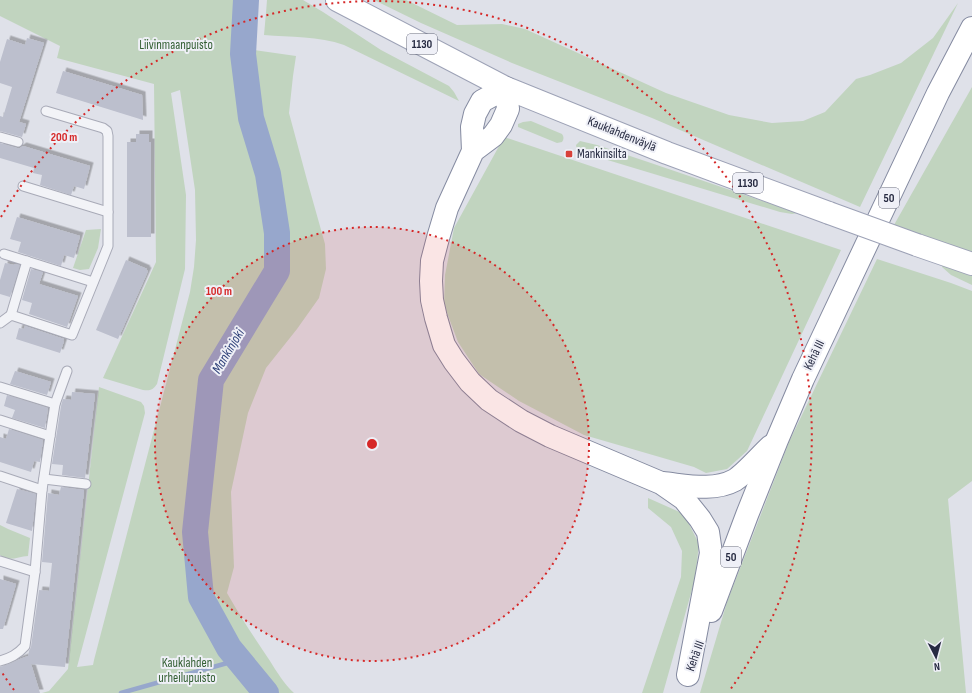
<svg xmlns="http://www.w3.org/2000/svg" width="972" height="693" font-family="'Sofia Sans Condensed',sans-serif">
	<defs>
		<filter id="shadow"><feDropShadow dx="3.5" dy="-3.5" stdDeviation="0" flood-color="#0004"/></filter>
	</defs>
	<rect width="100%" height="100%" fill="#dfe1e9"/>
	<g fill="#c1d4bf">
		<path d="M 0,0 L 242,0 L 240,48 L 296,56 L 293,76 L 289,113 L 307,180 L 325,244 L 326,269 L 319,298 L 297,329 L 266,368 L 248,413 L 231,492 L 234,567 L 227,593 C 240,616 255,639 270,661 C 277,672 284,684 294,693 L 42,693 L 49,691 L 68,669 L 99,387 L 141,402 L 144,406 L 145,413 L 77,667 L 93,665 L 94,660 L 190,292 L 194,267 L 196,240 L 195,190 L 180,90 L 171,93 L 186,195 L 185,269 L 157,384 C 153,390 150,391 143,390 L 103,378 L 156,262 L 154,84 L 57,58 L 60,46 L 0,16 Z"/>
		<path d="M 267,0 L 303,0 L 323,12 L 381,50 L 449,86 L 454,92 L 459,101 L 344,45 C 319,36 290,37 264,35 L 266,13 Z"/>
		<polygon points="374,0 406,0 457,25 502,24 525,29 666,93 729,115 772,123 803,121 825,112 856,79 870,75 901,63 933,38 958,3 860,207 652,118 512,63 421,23"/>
		<polygon points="972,87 972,254 894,225"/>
		<path d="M 531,121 L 562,134 C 564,137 564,139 562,142 L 557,143 L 518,127 L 518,124 L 523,122 Z"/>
		<polygon points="504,137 841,250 747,451 727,469 706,473 694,467 584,435 519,401 479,374 458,342 444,305 445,275 454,228"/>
		<polygon points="580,141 597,145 648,162 798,213 792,214 780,212 581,152 577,150 576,145"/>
		<polygon points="101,229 98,248 89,269 80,270 73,268 86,230"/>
		<polygon points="877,259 951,283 972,291 972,481 948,499 966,693 700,693 727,602 789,442"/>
		<polygon points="942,265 972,276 972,285 951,275 942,267"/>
		<polygon points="648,498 684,514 699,544 695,579 663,693 642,693 681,577 682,551 671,527 648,508"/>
		<path d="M 0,525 L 8,529 L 30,538 L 28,556 C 18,556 9,563 0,555 Z"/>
	</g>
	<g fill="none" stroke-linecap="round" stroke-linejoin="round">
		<polyline stroke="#97a7cc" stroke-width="4.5" points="121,693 238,660"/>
		<polyline stroke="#97a7cc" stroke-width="26" points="246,0 243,54 251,118 268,174 277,233 277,271 211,380 195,532 201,597 229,648 266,693"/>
	</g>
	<g fill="#bcbfcd" filter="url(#shadow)">
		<polygon points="27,38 44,43 19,122 26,124 22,137 0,131 0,116 3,117 12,87 0,83 0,62 7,39 25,45"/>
		<polygon points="63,71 142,95 143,120 56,93"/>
		<polygon points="136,134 149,134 149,142 151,142 151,237 127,237 127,142 136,142"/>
		<polygon points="0,143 17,148 20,148 23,146 90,166 84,189 74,186 71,195 40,185 42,175 33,173 34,168 0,158"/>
		<polygon points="17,217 80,236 74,258 64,255 61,266 18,252 21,242 10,239"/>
		<polygon points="126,260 147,269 146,270 148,271 118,339 96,330"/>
		<polygon points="5,263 14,265 14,264 20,265 10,297 0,294 0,280"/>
		<polygon points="31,269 43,272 39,284 78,296 67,327 29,314 32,303 22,300"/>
		<polygon points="25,326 64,339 63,341 64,341 60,353 16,339 19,328 24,329"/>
		<polygon points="15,371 51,382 47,395 10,384"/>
		<polygon points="72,392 95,394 85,478 62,475 63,465 52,464 61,406 63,399 71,400"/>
		<polygon points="7,395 48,408 45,428 12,418 15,410 4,406"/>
		<polygon points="9,429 43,440 40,462 34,461 31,472 0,462 0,437 6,439"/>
		<polygon points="61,487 84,490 65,667 31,664 40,693 0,693 0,667 9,664 20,659 28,656 29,651 31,647 39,590 49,591 52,563 42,562 48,493 59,495"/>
		<polygon points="17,489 36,494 32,531 6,523"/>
		<polygon points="0,579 16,584 3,629 0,629"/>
	</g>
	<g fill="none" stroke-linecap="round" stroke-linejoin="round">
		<g stroke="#a8aab7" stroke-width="11">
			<g id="service">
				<polyline points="0,137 18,142"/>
				<polyline points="23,186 108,212"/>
				<polyline points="4,254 93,282"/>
				<polyline points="11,315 27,261"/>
				<polyline points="0,323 11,315 72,335 104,256 108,246 108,136 107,131 103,128 46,111"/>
				<polyline points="0,387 55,404"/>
				<polyline points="0,420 50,436"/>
				<polyline points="0,476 42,490"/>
				<polyline points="44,479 86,484"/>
				<polyline points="0,561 35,572"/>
				<path d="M 0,661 C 10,658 17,655 25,646 L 35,572 L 42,490 L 50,436 L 55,404 L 67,371"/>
			</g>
		</g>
		<g stroke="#9da2b6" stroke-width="24">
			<g id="primary">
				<polyline points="337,0 506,88 667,153 829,213"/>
				<polyline points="917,245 972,264"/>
			</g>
		</g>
		<g stroke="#858ba1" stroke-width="24">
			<g id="trunk">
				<polyline points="473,151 493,136 501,125 508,109 506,88 482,101 475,114 472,127 473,151 447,208 438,238 432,261 431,281 432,300 436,318 444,345 454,361 470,382 489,400 521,421 550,436 661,483 684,499 700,519 708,532 711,553 688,675"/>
				<path d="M 662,483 C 685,485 713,492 735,480 C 746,473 761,455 771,446"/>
				<polyline points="711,611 747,515 777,440 803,379 938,93 972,28"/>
			</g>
		</g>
		<use href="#service" stroke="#f2f3f7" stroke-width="9"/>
		<use href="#primary" stroke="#fff" stroke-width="22"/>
		<use href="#trunk" stroke="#fff" stroke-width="22"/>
		<g stroke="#9da2b6" stroke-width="24" stroke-linecap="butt">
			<polyline id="primary-bridge" points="829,213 917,245"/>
		</g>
		<use href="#primary-bridge" stroke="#fff" stroke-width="22"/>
	</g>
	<circle cx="372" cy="444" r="217" fill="#d62828" fill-opacity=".12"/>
	<g fill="none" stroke="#d62828" stroke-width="2" stroke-dasharray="2 4">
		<circle cx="372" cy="444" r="217"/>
		<path d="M14 690A435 435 0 0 1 1 671M1 217A435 435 0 1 1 730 690"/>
	</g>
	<rect fill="#d8403a" stroke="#eff0f7" stroke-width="1.5" x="565" y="150" width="8" height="8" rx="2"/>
	<g text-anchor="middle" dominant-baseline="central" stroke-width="4" stroke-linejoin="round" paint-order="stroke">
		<g fill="#eff0f7" stroke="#636678" stroke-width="1">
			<rect x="407" y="34" width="30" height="20" rx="3"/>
			<rect x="733" y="173" width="30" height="20" rx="3"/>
			<rect x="879" y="188" width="20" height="20" rx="3"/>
			<rect x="721" y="547" width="20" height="20" rx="3"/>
		</g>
		<g font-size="12" font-weight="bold" fill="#272b42">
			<text x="422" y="44">1130</text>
			<text x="748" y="183">1130</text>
			<text x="889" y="198">50</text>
			<text x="731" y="557">50</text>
		</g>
		<g font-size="13" fill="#335f33" stroke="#eff0f7">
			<text x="176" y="45">Liivinmaanpuisto</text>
			<text x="187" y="663">Kauklahden<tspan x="187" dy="15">urheilupuisto</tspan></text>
		</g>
		<g font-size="13" fill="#272b42" stroke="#eff0f7">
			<text transform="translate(622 134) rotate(22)">Kauklahdenväylä</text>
			<text transform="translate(814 355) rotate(-64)">Kehä III</text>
			<text transform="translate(695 656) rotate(-70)">Kehä III</text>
		</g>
		<g font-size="13" fill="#272b42" stroke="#eff0f7" text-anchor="start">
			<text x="577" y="154">Mankinsilta</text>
		</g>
		<g font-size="14" font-style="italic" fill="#2e4179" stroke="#eff0f7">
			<text transform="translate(228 351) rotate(-59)">Mankinjoki</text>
		</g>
	</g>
	<circle cx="372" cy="444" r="6" fill="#d62828" stroke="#eff0f7" stroke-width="2"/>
	<g font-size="12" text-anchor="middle" font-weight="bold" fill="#d62828" stroke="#eff0f7" stroke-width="4" stroke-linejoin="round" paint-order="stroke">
		<text x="64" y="141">200 m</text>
		<text x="219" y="295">100 m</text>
	</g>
	<g transform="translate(936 657) rotate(174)" stroke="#eff0f7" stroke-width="3" paint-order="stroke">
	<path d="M0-3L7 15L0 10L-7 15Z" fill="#272b42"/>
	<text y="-6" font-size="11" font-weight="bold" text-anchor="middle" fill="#272b42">N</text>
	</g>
</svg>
